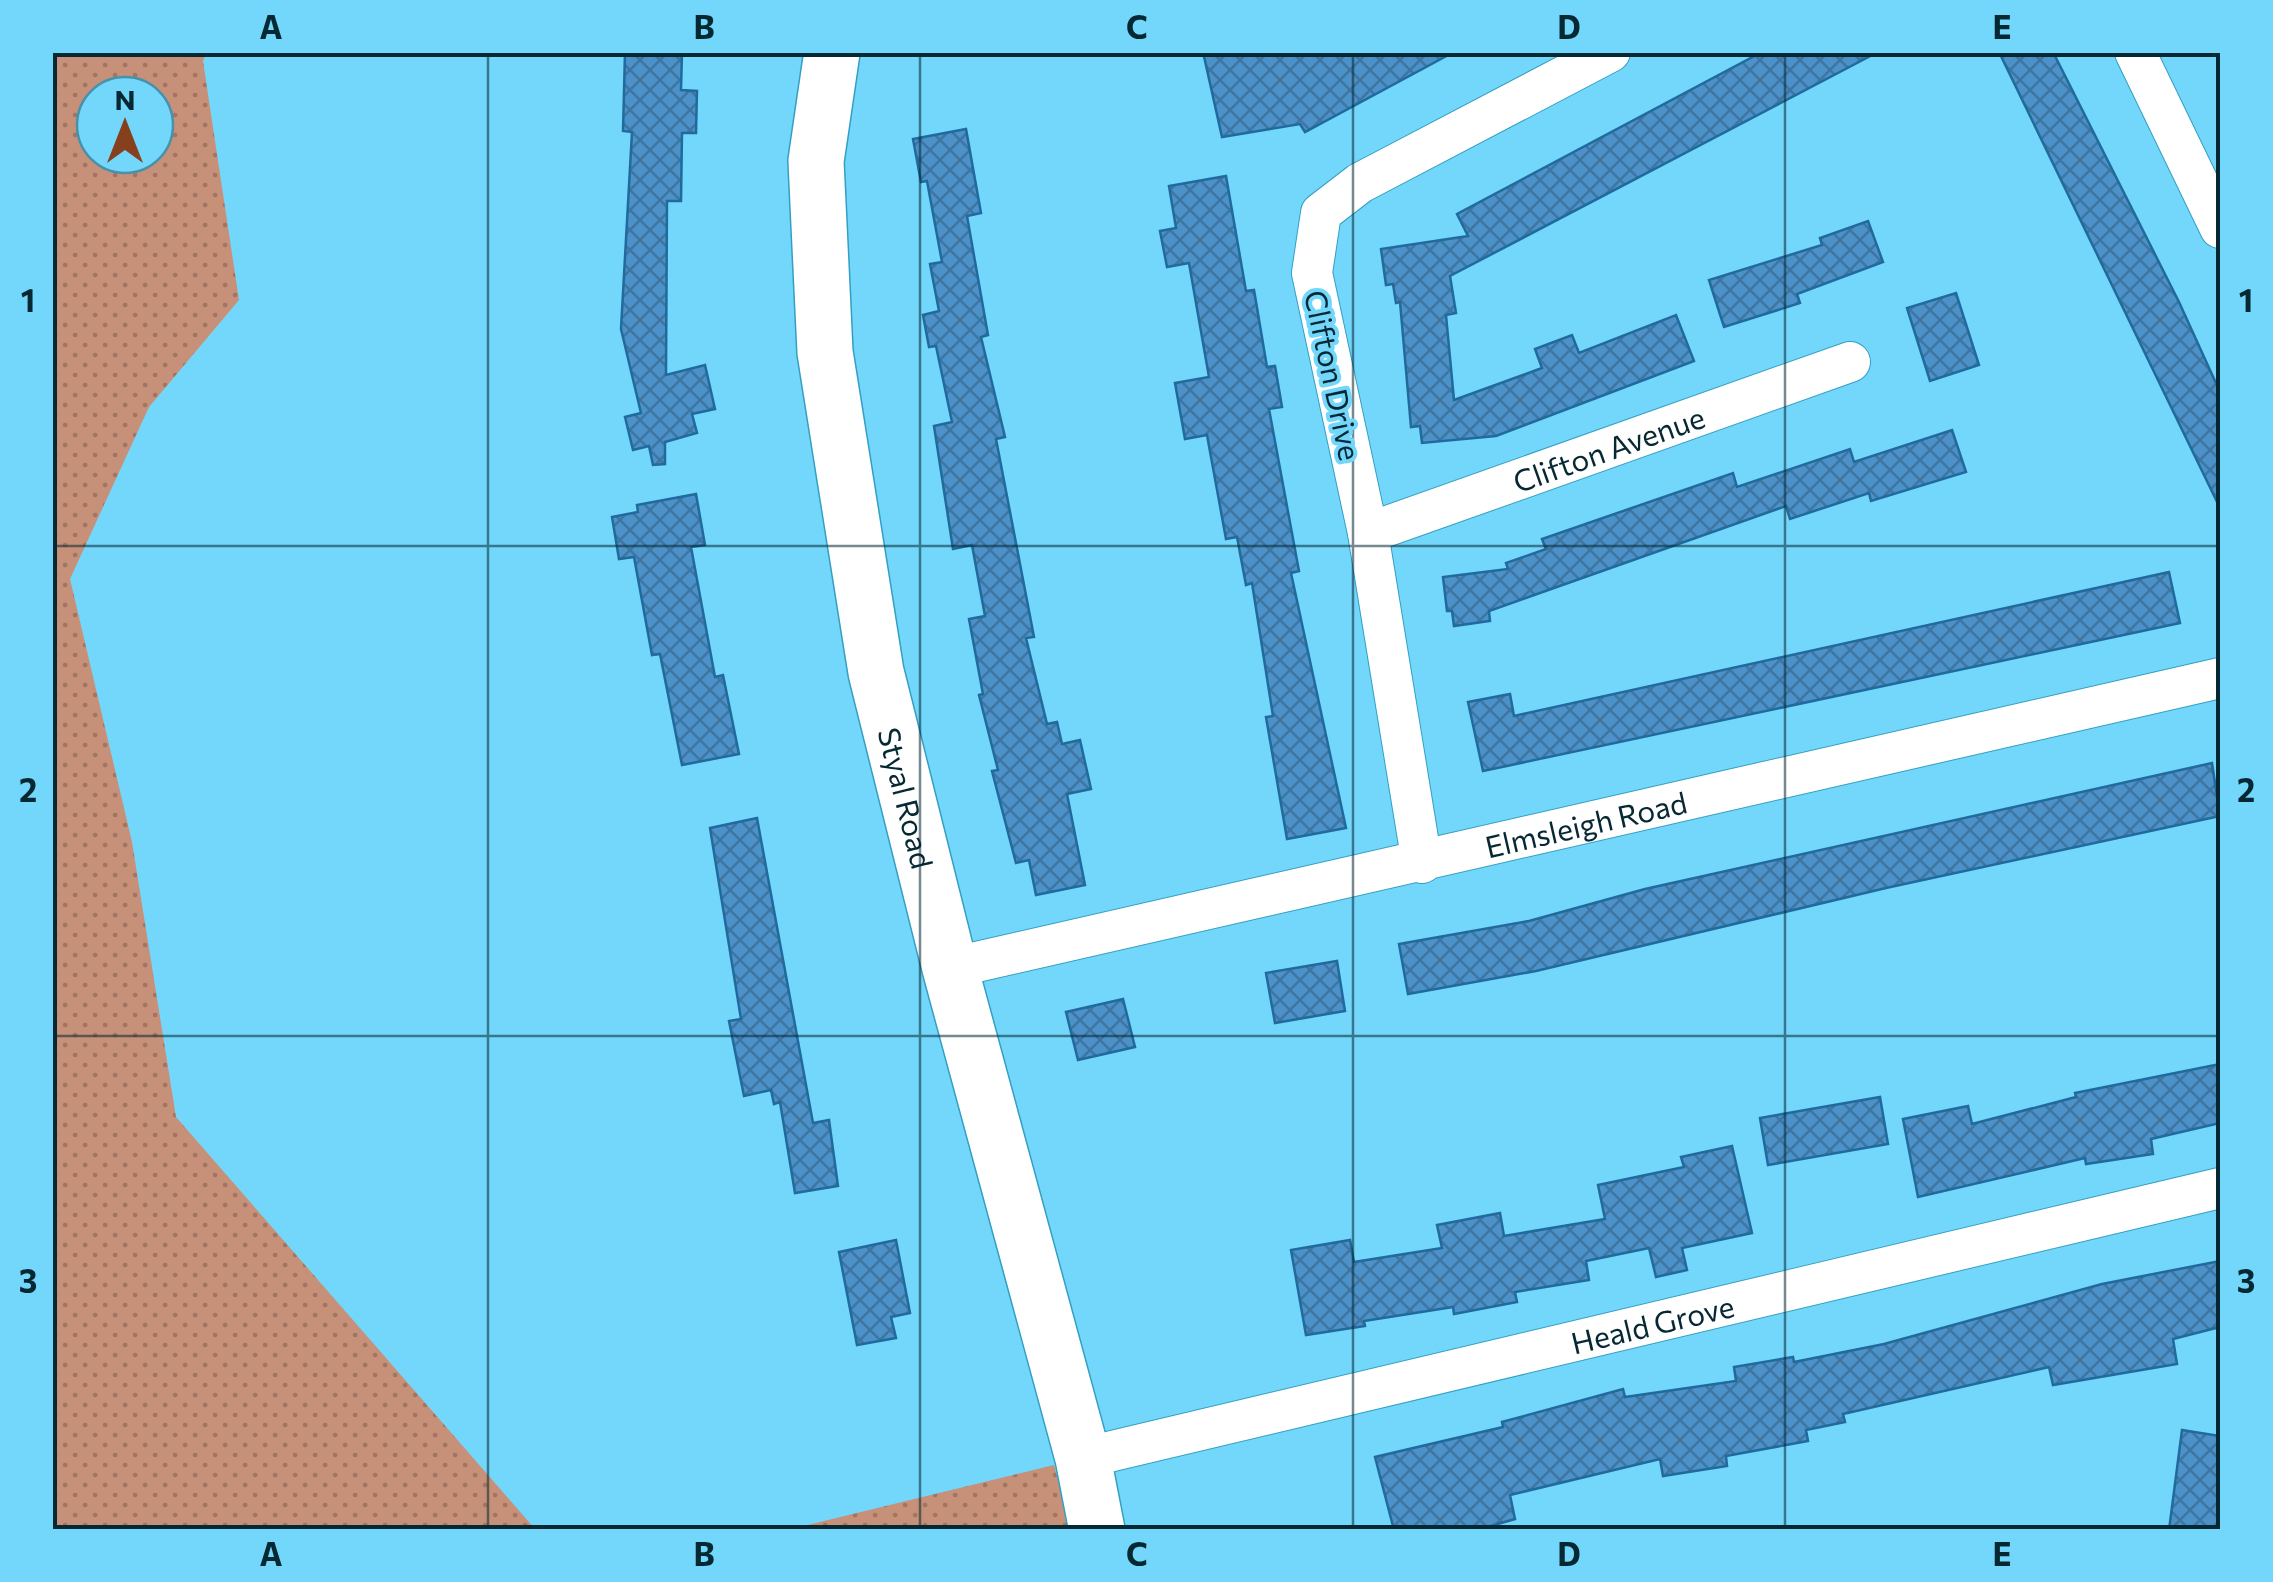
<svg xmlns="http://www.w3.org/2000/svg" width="2273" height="1582" font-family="Commissioner,sans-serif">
	<defs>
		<pattern id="grass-dots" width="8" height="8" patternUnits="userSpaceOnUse" patternTransform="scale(2.5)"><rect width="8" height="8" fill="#c79078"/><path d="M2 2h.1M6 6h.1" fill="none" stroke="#a07663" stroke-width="1.8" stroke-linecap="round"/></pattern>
		<pattern id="building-cross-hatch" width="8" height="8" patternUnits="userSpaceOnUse" patternTransform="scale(2.5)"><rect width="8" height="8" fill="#4c91c7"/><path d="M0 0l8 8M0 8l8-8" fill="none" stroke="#3d76a2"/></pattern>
	</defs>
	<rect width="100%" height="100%" fill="#73d7fb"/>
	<g fill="url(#grass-dots)" fill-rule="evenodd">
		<path d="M 52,53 L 206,53 L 203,61 L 239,300 L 149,407 L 70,579 L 132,842 L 176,1117 L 535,1529 L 53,1529 ZM 95,95 L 155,95 L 155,155 L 95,155 Z"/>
		<polygon points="1054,1465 1071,1529 787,1530"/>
	</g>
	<g fill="url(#building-cross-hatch)" stroke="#216a9d" stroke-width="2.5">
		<polygon points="625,52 682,52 681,90 697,91 696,133 682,133 681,201 667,201 666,375 705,365 715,409 692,414 697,433 665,442 665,464 653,465 649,446 633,450 625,417 641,413 621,329 632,132 623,131"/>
		<polygon points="1203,52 1454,52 1305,132 1300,124 1222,137"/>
		<polygon points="1762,52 1878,52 1450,276 1456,313 1446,315 1454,400 1542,368 1535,349 1572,335 1579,353 1676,315 1694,361 1496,436 1422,443 1420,426 1411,427 1400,302 1396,303 1393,284 1386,285 1381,249 1468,236 1457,214"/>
		<polygon points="1999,52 2053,52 2179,302 2220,392 2220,508"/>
		<polygon points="966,129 981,213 967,216 988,335 981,337 1005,437 996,439 1034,637 1026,638 1047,724 1057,722 1062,744 1080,740 1091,789 1067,794 1085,885 1036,895 1029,860 1016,863 992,771 998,770 979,695 983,694 969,619 985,616 972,545 953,549 934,426 952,422 936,346 929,347 923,315 939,311 930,264 942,262 927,181 921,182 913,139"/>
		<polygon points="1226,176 1246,291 1254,290 1267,367 1275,366 1282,407 1269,409 1299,571 1291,573 1346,828 1287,839 1266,717 1273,716 1252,583 1246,585 1237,537 1226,539 1207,435 1185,439 1175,383 1209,377 1189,263 1167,267 1160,231 1176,228 1169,186"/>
		<polygon points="1868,221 1883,262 1797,294 1800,303 1724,327 1709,280 1822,245 1820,238"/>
		<polygon points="1956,293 1979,365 1930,381 1907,308"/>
		<polygon points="1952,430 1966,472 1871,501 1869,493 1790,519 1786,506 1489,611 1490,621 1454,626 1452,611 1447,611 1443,577 1508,569 1506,563 1546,549 1542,539 1733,473 1737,487 1850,449 1854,462"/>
		<polygon points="696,494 705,545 691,547 715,677 723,675 739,754 682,765 660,654 652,655 634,557 619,559 612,517 638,512 637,505"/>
		<polygon points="2169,572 2180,623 1483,771 1468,702 1510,694 1514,716"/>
		<polygon points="2212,763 2220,816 1886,888 1536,971 1408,994 1399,944 1529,921 1645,889"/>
		<polygon points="757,818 813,1123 829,1120 838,1186 795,1193 780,1102 774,1104 771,1090 744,1096 729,1021 741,1019 710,828"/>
		<polygon points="1337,961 1345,1011 1275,1023 1266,973"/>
		<polygon points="1123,999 1135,1047 1078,1060 1066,1012"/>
		<polygon points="2220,1064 2220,1123 2151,1139 2153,1154 2086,1164 2085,1158 1918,1197 1903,1119 1968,1106 1972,1124 2076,1097 2075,1093"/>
		<polygon points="1880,1097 1888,1144 1768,1165 1760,1118"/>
		<polygon points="1732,1146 1752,1233 1682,1248 1687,1270 1656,1277 1649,1248 1586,1261 1589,1280 1515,1292 1517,1302 1454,1314 1453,1307 1364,1321 1365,1326 1306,1335 1291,1250 1350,1240 1354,1262 1442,1248 1437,1225 1500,1213 1504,1236 1605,1219 1598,1185 1684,1167 1681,1157"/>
		<polygon points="896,1240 910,1313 891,1317 896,1338 857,1345 839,1252"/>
		<polygon points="2220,1261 2220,1327 2173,1339 2177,1364 2053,1385 2049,1367 1843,1414 1845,1422 1806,1430 1808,1441 1726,1456 1727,1466 1663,1476 1660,1459 1510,1495 1515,1519 1477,1530 1394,1530 1375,1457 1503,1427 1502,1422 1623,1389 1625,1397 1736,1381 1734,1367 1793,1357 1794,1362 1884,1344 2102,1284"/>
		<polygon points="2182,1430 2220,1436 2220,1530 2169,1530"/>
	</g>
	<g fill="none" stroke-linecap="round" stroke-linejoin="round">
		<g stroke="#349fc1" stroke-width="42">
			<g id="street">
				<polyline points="2135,52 2220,228"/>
				<path id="s1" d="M 1368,533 L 1850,362"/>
				<polyline points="1422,863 1368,533 1312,273 1321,213 1360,183 1610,52"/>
				<path id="s2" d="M 950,968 L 2220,678"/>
				<path id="s3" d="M 1083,1458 L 2220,1188"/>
			</g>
		</g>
		<g stroke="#349fc1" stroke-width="58">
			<g id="secondary">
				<path id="s4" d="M 832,52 L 816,161 L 825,352 L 876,672 L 950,968 L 1083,1458 L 1097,1530"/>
			</g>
		</g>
		<use href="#street" stroke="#fff" stroke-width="40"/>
		<use href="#secondary" stroke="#fff" stroke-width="55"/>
	</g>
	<path fill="none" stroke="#062833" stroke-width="2.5" stroke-opacity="0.55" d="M 488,52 L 488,1530M 920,52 L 920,1530M 1353,52 L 1353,1530M 1785,52 L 1785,1530M 52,546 L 2220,546M 52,1036 L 2220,1036"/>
	<g text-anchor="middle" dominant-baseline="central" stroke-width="8" stroke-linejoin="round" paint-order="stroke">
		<g font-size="30" fill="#062833" stroke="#73d7fb">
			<text transform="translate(1334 375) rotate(78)">Clifton Drive</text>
			<text stroke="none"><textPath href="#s1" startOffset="255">Clifton Avenue</textPath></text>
			<text stroke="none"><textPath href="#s4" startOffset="755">Styal Road</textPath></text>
			<text stroke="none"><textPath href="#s2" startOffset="652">Elmsleigh Road</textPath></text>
			<text stroke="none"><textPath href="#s3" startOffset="585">Heald Grove</textPath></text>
		</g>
	</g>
	<rect width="2273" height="1582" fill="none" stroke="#73d7fb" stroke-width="110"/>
	<g transform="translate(125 125)"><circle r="48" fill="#73d7fb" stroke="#4791ab" stroke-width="2.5"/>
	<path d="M0-8L18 38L0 25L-18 38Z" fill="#87401e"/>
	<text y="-15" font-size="28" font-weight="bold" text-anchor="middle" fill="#062833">N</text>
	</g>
	<rect x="55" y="55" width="2163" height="1472" fill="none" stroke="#062833" stroke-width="4"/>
	<g font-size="32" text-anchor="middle" font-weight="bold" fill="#062833">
		<text x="271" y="39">A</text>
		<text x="704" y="39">B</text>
		<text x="1137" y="39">C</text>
		<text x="1569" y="39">D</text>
		<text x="2002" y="39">E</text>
		<text x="28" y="312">1</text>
		<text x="2246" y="312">1</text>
		<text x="28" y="802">2</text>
		<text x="2246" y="802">2</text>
		<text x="28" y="1293">3</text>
		<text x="2246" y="1293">3</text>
		<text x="271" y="1566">A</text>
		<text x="704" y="1566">B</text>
		<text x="1137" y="1566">C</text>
		<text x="1569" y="1566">D</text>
		<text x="2002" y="1566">E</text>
	</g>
</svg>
